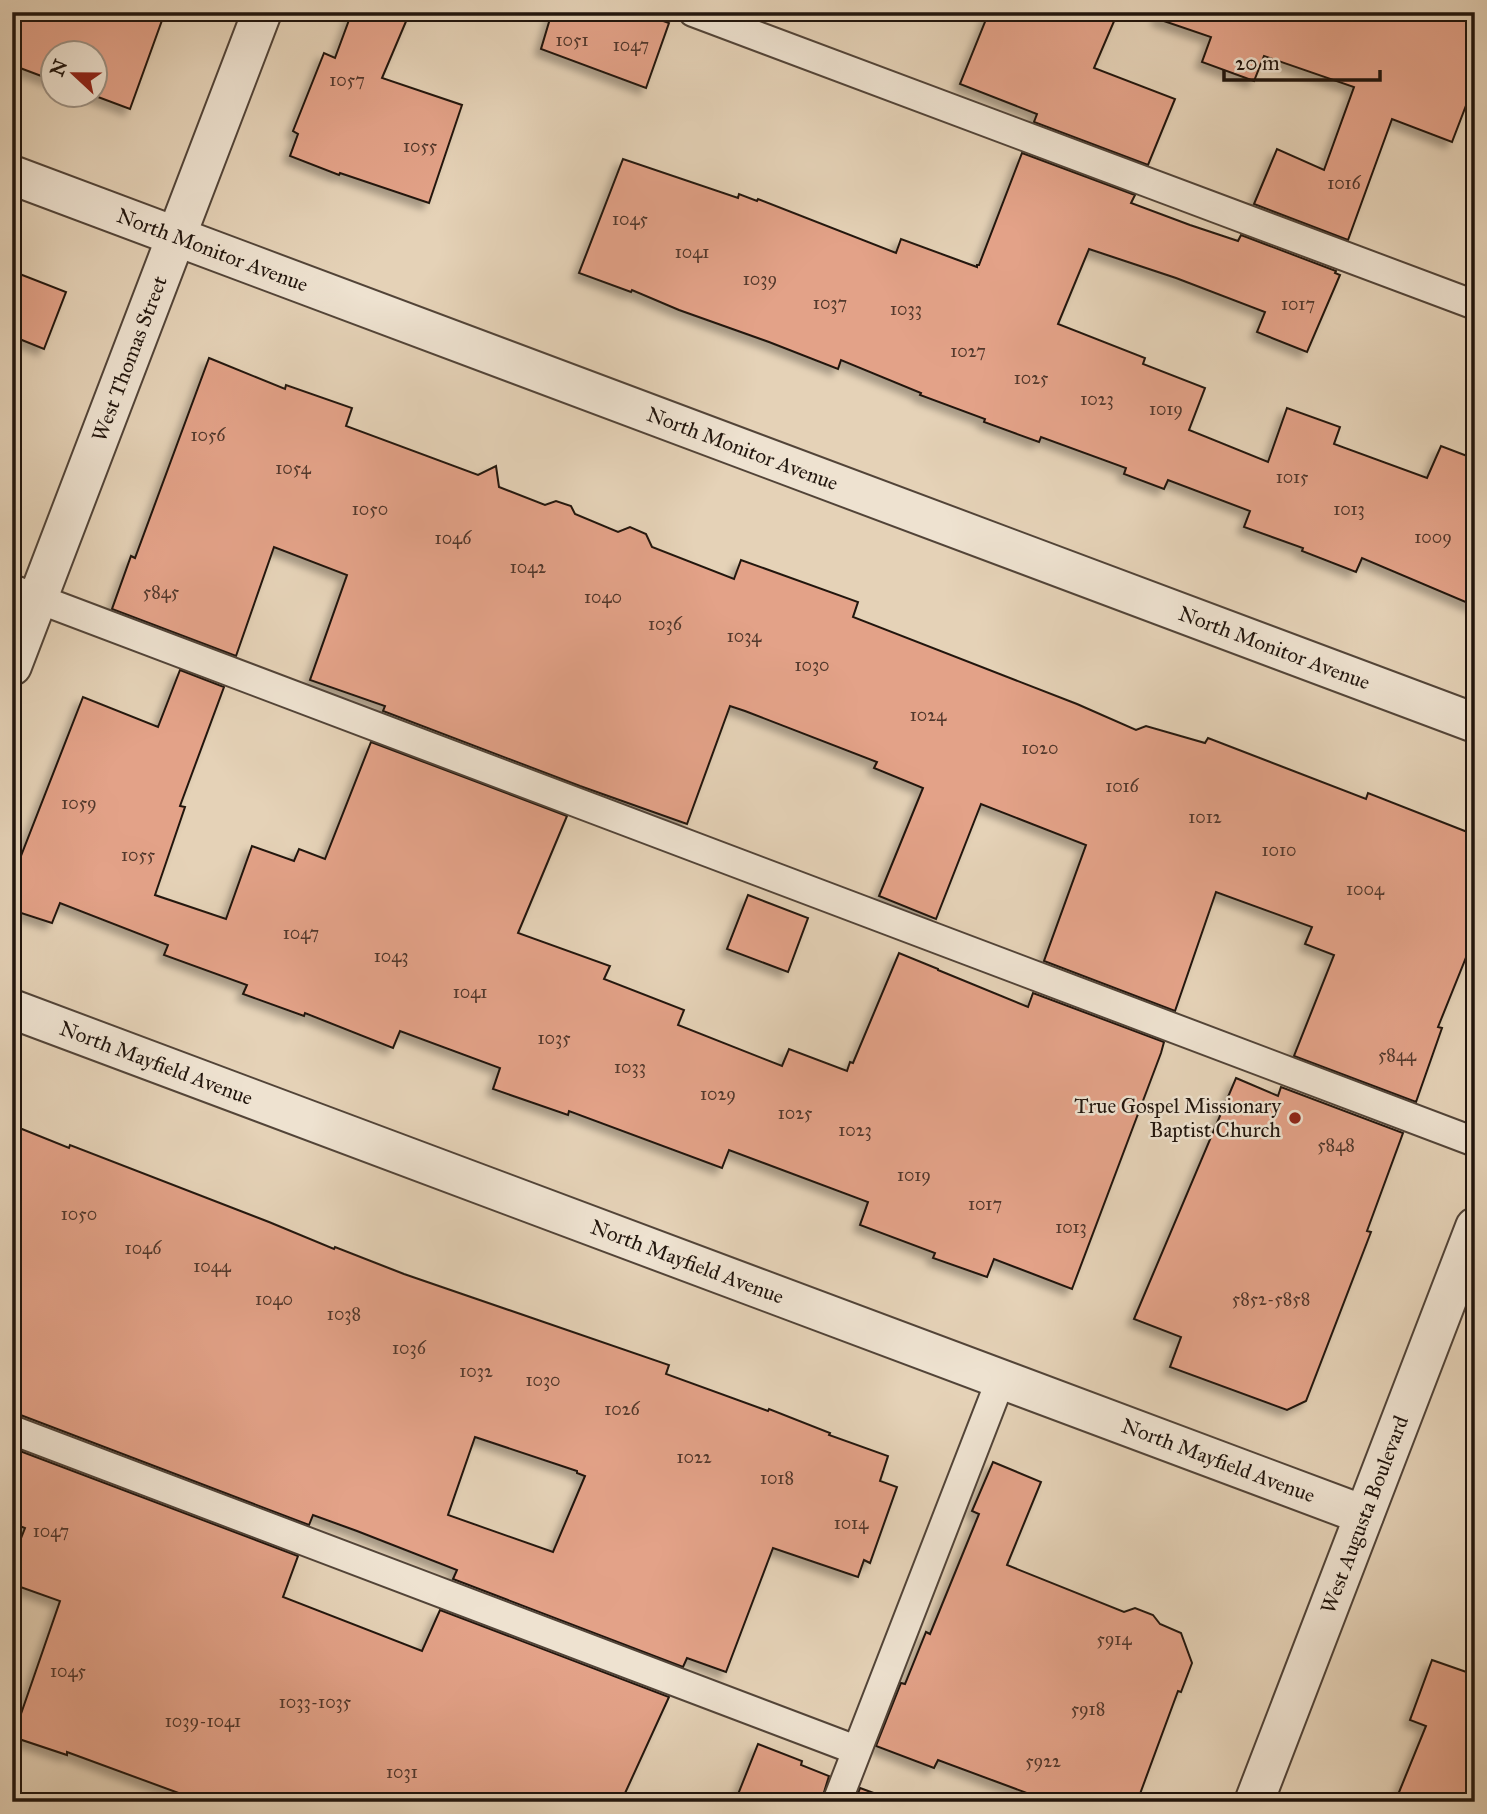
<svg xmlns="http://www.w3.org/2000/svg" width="1487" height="1814" font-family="'IM FELL Great Primer',serif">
	<defs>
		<filter id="shadow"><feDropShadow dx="-6" dy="6" stdDeviation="3.5" flood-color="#0004"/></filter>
	</defs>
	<rect width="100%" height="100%" fill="#e5d2b7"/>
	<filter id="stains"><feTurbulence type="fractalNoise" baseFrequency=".00286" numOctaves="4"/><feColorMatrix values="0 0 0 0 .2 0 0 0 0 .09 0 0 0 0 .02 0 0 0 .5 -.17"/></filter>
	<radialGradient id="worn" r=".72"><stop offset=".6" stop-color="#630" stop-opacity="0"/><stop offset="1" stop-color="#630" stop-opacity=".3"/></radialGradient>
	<g fill="#e3a288" stroke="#21150d" stroke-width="2" fill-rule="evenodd" filter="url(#shadow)">
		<polygon points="12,12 165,12 130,109 90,94 94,94 94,52 52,52 52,80 12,65"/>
		<polygon points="352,12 410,12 382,78 462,105 429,203 340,173 339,175 290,156 298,134 293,131 324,53 335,58"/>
		<polygon points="552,12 638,12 669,23 646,88 541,49"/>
		<polygon points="989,12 1118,12 1094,68 1175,99 1148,165 1034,122 1037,114 960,84"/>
		<polygon points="1159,12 1475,12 1475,82 1452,142 1392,119 1348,240 1254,204 1277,149 1324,170 1354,87 1264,56 1254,81 1202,62 1211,37 1158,19"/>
		<polygon points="1022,153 1135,195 1131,203 1190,225 1238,241 1241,235 1336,271 1335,273 1340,275 1307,352 1257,332 1265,312 1176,278 1089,249 1058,324 1145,358 1143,364 1205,388 1189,430 1268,462 1287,408 1340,427 1334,444 1427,478 1441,446 1475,459 1475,606 1362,558 1356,572 1302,551 1303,548 1244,527 1250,511 1168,480 1164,489 1124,474 1126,468 1041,437 1039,442 984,422 985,419 920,395 921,393 841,360 838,369 769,342 679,310 632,290 631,292 579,273 623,159 738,198 739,194 757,201 758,199 896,253 901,239 977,267 977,265 979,265"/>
		<polygon points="12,271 66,292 44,349 12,336"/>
		<polygon points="209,358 285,389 286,385 352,408 346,426 478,475 496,466 499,487 545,505 556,501 571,506 575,514 618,532 630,527 646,534 652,547 734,579 741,560 858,602 853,617 1077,704 1136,730 1146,726 1205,743 1208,738 1366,799 1368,793 1475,835 1475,935 1438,1027 1442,1028 1416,1102 1294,1056 1334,955 1305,944 1312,927 1216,892 1175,1011 1044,961 1086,845 981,804 936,919 879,896 923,788 874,768 877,762 745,711 730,706 687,824 580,786 383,711 385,706 310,680 347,575 274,547 236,656 112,609 131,556 135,558"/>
		<polygon points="180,670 224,687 180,806 185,807 155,895 226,919 252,846 294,861 299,849 325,859 371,742 567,816 518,933 610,966 604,979 684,1010 678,1025 782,1066 789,1049 847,1071 850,1062 853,1063 899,953 938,969 938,970 1028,1007 1033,993 1164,1042 1161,1053 1072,1289 994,1259 987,1277 933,1258 935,1253 860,1225 868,1202 729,1150 722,1168 569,1111 568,1115 493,1089 500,1068 400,1031 393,1048 305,1013 304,1016 243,994 247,985 164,955 168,945 60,903 52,923 21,913 12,894 12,879 83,697 158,727"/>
		<polygon points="748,895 808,918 788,972 727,949"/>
		<polygon points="1236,1078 1278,1096 1281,1087 1403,1133 1367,1231 1371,1232 1306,1401 1287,1410 1170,1367 1181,1337 1134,1319"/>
		<path d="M 12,1125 L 69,1148 L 70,1145 L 269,1222 L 334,1249 L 335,1247 L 404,1274 L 669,1365 L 666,1374 L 768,1411 L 769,1409 L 830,1433 L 829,1435 L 888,1456 L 880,1481 L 897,1487 L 870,1563 L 864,1560 L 858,1577 L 773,1548 L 726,1672 L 687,1658 L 683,1667 L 453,1579 L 457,1570 L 357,1531 L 313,1515 L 309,1525 L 18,1414 L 12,1414 ZM 475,1437 L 577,1471 L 577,1473 L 585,1476 L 553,1552 L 448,1515 Z"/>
		<polygon points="12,1448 298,1556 283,1597 422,1651 440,1610 669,1697 621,1802 203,1802 67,1752 67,1755 13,1737 60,1601 12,1584 12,1561 25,1528 12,1523"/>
		<polygon points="993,1462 1041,1482 1007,1565 1124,1612 1135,1608 1153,1615 1160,1624 1181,1633 1192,1663 1181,1692 1178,1691 1137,1802 1051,1802 938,1760 934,1768 876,1746 901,1683 905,1684 926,1632 930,1634 979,1514 972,1511"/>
		<polygon points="1432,1660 1475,1675 1475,1802 1395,1802 1426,1726 1410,1720"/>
		<polygon points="758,1744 802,1761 801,1765 829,1776 821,1802 735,1802"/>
		<polygon points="860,1788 887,1798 886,1802 855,1802"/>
	</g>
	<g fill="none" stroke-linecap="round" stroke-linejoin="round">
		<g stroke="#524438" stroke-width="32">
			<g id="service">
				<polyline points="693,12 1475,305"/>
				<polyline points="12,589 1475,1142"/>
				<polyline points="12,1430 856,1750"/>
				<polyline points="837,1802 1001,1379"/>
			</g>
		</g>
		<g stroke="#524438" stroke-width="42">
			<g id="minor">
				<path id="s1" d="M 12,175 L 1475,723"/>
				<path id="s2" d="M 12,666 L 262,12"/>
				<path id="s3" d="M 12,1009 L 1364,1515"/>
			</g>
		</g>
		<g stroke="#524438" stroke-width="42">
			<g id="tertiary">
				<path id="s4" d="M 1254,1802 L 1475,1227"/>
			</g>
		</g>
		<use href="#service" stroke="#eee2d0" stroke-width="28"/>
		<use href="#minor" stroke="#eee2d0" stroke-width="38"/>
		<use href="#tertiary" stroke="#eee2d0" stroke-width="38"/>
	</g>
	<circle fill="#8f2418" stroke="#eee2d0" stroke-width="2.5" cx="1295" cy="1118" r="7"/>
	<g text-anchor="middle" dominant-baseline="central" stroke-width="5" stroke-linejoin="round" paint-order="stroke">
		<g font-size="18" fill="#52382c">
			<text x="572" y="40">1051</text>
			<text x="631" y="45">1047</text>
			<text x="347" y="80">1057</text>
			<text x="420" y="146">1055</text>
			<text x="1344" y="183">1016</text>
			<text x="630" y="219">1045</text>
			<text x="692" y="252">1041</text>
			<text x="760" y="279">1039</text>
			<text x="830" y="303">1037</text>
			<text x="1298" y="304">1017</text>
			<text x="906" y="309">1033</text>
			<text x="968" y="351">1027</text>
			<text x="1031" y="378">1025</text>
			<text x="1097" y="399">1023</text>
			<text x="1166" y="409">1019</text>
			<text x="208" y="435">1056</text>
			<text x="293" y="468">1054</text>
			<text x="1292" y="477">1015</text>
			<text x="370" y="509">1050</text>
			<text x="1349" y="509">1013</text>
			<text x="1433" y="537">1009</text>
			<text x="453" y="538">1046</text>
			<text x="528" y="567">1042</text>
			<text x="161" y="592">5845</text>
			<text x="603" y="597">1040</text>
			<text x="665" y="624">1036</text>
			<text x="744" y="636">1034</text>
			<text x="812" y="665">1030</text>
			<text x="928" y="715">1024</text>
			<text x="1040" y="748">1020</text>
			<text x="1122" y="786">1016</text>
			<text x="79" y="803">1059</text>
			<text x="1205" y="817">1012</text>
			<text x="1279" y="850">1010</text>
			<text x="138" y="855">1055</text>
			<text x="1365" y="889">1004</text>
			<text x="301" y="933">1047</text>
			<text x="391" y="956">1043</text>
			<text x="470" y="992">1041</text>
			<text x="554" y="1038">1035</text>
			<text x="1397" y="1055">5844</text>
			<text x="630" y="1067">1033</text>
			<text x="718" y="1094">1029</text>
			<text x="795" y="1113">1025</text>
			<text x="855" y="1130">1023</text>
			<text x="1336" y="1145">5848</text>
			<text x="914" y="1175">1019</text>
			<text x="985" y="1204">1017</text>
			<text x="79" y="1214">1050</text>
			<text x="1071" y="1227">1013</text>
			<text x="143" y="1248">1046</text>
			<text x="212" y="1266">1044</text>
			<text x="274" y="1299">1040</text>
			<text x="1271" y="1299">5852-5858</text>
			<text x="344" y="1314">1038</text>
			<text x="409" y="1348">1036</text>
			<text x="476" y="1371">1032</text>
			<text x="543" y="1380">1030</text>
			<text x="622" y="1409">1026</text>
			<text x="694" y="1457">1022</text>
			<text x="777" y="1478">1018</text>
			<text x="851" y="1523">1014</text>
			<text x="51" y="1531">1047</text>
			<text x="1114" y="1639">5914</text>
			<text x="68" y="1671">1045</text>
			<text x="315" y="1702">1033-1035</text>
			<text x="1088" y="1709">5918</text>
			<text x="203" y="1721">1039-1041</text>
			<text x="1043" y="1761">5922</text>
			<text x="402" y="1772">1031</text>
		</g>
		<g font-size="21" fill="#21150d" stroke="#eee2d0">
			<text stroke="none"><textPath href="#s1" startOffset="214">North Monitor Avenue</textPath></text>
			<text stroke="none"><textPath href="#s2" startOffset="329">West Thomas Street</textPath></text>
			<text stroke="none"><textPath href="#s1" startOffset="780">North Monitor Avenue</textPath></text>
			<text stroke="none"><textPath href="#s1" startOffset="1348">North Monitor Avenue</textPath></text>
			<text stroke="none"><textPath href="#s3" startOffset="154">North Mayfield Avenue</textPath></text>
			<text stroke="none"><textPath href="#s3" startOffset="721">North Mayfield Avenue</textPath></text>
			<text stroke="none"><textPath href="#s3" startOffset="1288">North Mayfield Avenue</textPath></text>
			<text stroke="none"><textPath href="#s4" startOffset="308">West Augusta Boulevard</textPath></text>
		</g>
		<g font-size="21" fill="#21150d" stroke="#eee2d0" text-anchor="end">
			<text x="1281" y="1106">True Gospel Missionary<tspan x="1281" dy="24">Baptist Church</tspan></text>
		</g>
	</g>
	<rect width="1487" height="1814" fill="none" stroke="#e5d2b7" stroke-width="42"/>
	<rect x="14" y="14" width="1459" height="1786" fill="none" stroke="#21150d" stroke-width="3.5"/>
	<rect x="21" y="21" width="1445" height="1772" fill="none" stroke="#21150d" stroke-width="2"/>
	<g transform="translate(74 74) rotate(292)"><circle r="33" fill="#eee2d0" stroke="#9c9082" stroke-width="2"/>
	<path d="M0-5L12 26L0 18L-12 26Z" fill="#8f2418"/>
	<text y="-10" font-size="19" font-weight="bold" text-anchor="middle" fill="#21150d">N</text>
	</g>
	<path d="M1224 70v10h156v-10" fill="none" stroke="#21150d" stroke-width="3.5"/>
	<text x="1235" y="70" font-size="21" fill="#21150d" stroke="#eee2d0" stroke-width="5" paint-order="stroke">20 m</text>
	<rect width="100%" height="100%" filter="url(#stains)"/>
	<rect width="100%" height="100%" fill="url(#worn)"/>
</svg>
